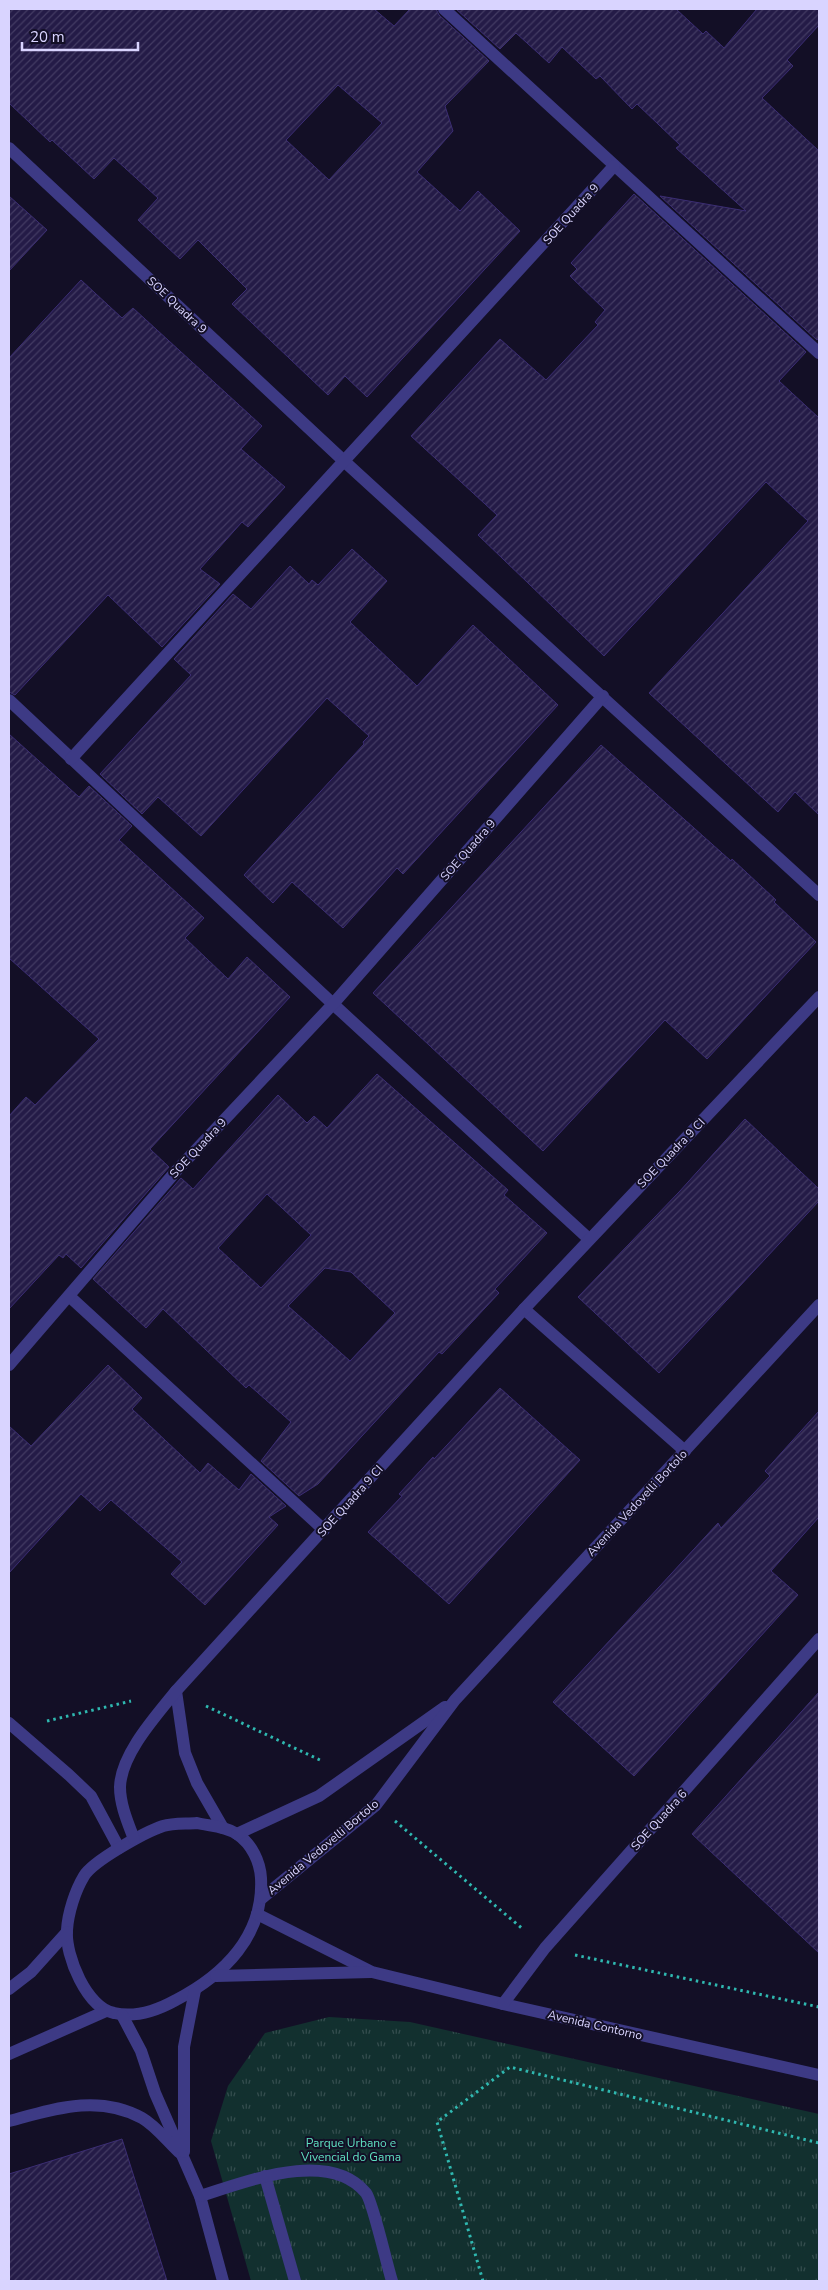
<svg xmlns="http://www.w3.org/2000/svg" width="828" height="2290" font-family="'Nunito Sans',sans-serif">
	<defs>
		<pattern id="park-tufts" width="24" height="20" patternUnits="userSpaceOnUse" patternTransform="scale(1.25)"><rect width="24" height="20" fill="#12302f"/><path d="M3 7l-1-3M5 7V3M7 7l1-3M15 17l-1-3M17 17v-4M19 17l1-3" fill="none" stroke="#344d4e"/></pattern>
		<pattern id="building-hatch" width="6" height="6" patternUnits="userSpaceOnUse" patternTransform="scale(1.25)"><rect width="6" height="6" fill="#241b47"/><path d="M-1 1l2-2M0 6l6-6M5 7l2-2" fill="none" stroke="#433b63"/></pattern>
	</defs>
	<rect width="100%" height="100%" fill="#130f26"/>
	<polygon fill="url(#park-tufts)" points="329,2017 410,2022 819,2114 819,2281 251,2281 211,2141 228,2086 265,2033"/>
	<g fill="url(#building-hatch)" stroke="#3b2d73" fill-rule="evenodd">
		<path d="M 9,9 L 374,9 L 394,26 L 410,9 L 436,9 L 439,15 L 489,61 L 445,106 L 453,131 L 417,172 L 460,211 L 478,191 L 520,231 L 367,397 L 345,376 L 328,395 L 232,304 L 247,289 L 198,240 L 180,259 L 138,220 L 158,198 L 114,158 L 94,179 L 52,140 L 50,142 L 9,103 ZM 338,85 L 382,123 L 329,180 L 286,140 Z"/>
		<polygon points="456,9 676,9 703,34 706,31 724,48 757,9 819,9 819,25 787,60 793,66 762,98 819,151 819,337 817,340 660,196 746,211 676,148 680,145 637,104 632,109 600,76 596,79 562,47 549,63 516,33 500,49"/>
		<polygon points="634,194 806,352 779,381 819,418 819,815 795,792 778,812 649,693 808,521 766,482 604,656 478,535 497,515 411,436 500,339 546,380 598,325 595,322 605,310 570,276 577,269 571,263"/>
		<polygon points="9,196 47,230 9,271"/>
		<polygon points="81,280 122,318 133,308 262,426 241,449 285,487 248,527 242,522 200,569 220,584 162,647 108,595 15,695 9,692 9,358"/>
		<polygon points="352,549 387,581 350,622 417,686 473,625 558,705 403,874 397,868 343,928 292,882 273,903 244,875 364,744 363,742 369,736 327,698 201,836 158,797 142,814 100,774 191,675 174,659 233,594 251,609 290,566 309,584 312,580 318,585"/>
		<polygon points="9,734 79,797 89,786 132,826 119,840 204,918 185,938 228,979 247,957 290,997 150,1149 169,1167 81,1268 66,1254 63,1258 59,1255 9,1309 9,1116 26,1097 35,1105 99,1039 9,958"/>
		<polygon points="601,745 731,861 732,859 776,900 774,902 816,942 707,1059 665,1020 543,1151 373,993"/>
		<path d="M 377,1074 L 508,1190 L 504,1195 L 547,1233 L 495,1289 L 499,1293 L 442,1354 L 439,1352 L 318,1484 L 299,1496 L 261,1461 L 291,1422 L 249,1385 L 246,1388 L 163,1309 L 146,1328 L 93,1279 L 181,1178 L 193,1189 L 278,1095 L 307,1123 L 314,1116 L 327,1128 ZM 267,1194 L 311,1235 L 261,1288 L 218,1248 ZM 325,1268 L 351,1272 L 395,1313 L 350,1361 L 288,1306 Z"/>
		<polygon points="745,1119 819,1189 819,1201 659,1373 578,1297 679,1192"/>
		<polygon points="108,1365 142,1398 132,1409 200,1473 208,1463 239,1490 251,1474 286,1506 269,1517 278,1525 205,1605 171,1574 182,1562 111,1500 100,1511 81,1494 9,1573 9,1426 31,1446"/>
		<polygon points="500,1388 580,1460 449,1604 368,1532 402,1496 399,1494 433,1457 434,1459"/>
		<polygon points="819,1411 819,1517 771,1571 798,1595 634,1776 553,1702 718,1523 721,1528 770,1476 765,1471"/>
		<polygon points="819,1692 819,1953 692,1834"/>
		<polygon points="122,2139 167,2281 9,2281 9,2174"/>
	</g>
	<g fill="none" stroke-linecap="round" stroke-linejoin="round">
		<g stroke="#2fb8b0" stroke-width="3" stroke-dasharray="2.5 4" stroke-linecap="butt">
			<polyline points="206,1706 322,1761"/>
			<polyline points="47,1721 131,1701"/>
			<polyline points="395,1821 524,1930"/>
			<polyline points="575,1955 819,2007"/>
			<polyline points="483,2281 437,2122 510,2067 819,2143"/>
		</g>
		<g stroke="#3d3a85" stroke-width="12">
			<polyline points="444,9 819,353"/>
			<polyline points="9,148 345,462 819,895"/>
			<polyline points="9,700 333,1004 589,1239"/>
			<polyline points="71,759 614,166"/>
			<polyline points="69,1296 324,1530"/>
			<polyline points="524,1309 685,1451"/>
			<polyline points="9,1365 177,1170 333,1004 603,696"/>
			<polyline points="176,1691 185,1753 197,1783 223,1828"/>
			<polyline points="9,1723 69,1775 91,1796 119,1848"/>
			<path d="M 197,1823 C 210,1826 225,1826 237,1834 C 252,1844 260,1862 261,1878 C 264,1936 224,1975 176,2000 C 158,2010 135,2018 114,2013 C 87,2008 65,1956 67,1930 C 68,1913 75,1891 84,1876 C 93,1861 145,1832 163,1826 C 173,1823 186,1824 197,1823 Z"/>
			<polyline points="237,1834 319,1796 445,1707"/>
			<path d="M 134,1839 C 128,1823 120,1805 120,1787 C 121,1754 156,1716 176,1691 L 524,1309 L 819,997"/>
			<polyline points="262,1898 376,1805 455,1700 819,1305"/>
			<polyline points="257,1914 372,1972 503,2004 819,2075"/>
			<polyline points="216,1976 371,1972"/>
			<polyline points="9,1989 31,1972 67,1932"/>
			<polyline points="503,2004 545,1948 819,1639"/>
			<polyline points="122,2015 141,2051 155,2093 200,2196 223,2281"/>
			<polyline points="9,2054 106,2011"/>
			<path d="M 9,2121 C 54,2109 98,2094 142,2118 C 156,2126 168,2142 179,2152"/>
			<polyline points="184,2152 184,2047 195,1990"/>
			<polyline points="265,2176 295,2281"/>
			<path d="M 200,2196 C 246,2182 329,2148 366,2193 C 373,2202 387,2266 392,2281"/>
		</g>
	</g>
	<g text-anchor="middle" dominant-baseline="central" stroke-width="4" stroke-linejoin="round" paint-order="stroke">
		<g font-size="12" fill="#d9d4ff" stroke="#130f26">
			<text transform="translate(571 214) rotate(-48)">SOE Quadra 9</text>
			<text transform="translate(177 305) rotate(43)">SOE Quadra 9</text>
			<text transform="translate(468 850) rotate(-49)">SOE Quadra 9</text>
			<text transform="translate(198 1148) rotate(-47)">SOE Quadra 9</text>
			<text transform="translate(671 1153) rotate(-46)">SOE Quadra 9 CI</text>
			<text transform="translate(350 1501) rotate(-48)">SOE Quadra 9 CI</text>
			<text transform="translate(637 1503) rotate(-47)">Avenida Vedovelli Bortolo</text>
			<text transform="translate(659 1820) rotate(-48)">SOE Quadra 6</text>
			<text transform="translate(323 1847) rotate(-40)">Avenida Vedovelli Bortolo</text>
			<text transform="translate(595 2025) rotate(13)">Avenida Contorno</text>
		</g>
		<g font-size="12" fill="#5fe0c0" stroke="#130f26">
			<text x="351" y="2143">Parque Urbano e<tspan x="351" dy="14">Vivencial do Gama</tspan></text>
		</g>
	</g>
	<rect width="828" height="2290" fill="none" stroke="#d9d4ff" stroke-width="20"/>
	<path d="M22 42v8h116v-8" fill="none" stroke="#d9d4ff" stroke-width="2.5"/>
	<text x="30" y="42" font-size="15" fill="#d9d4ff" stroke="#130f26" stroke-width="4" paint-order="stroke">20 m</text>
</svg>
